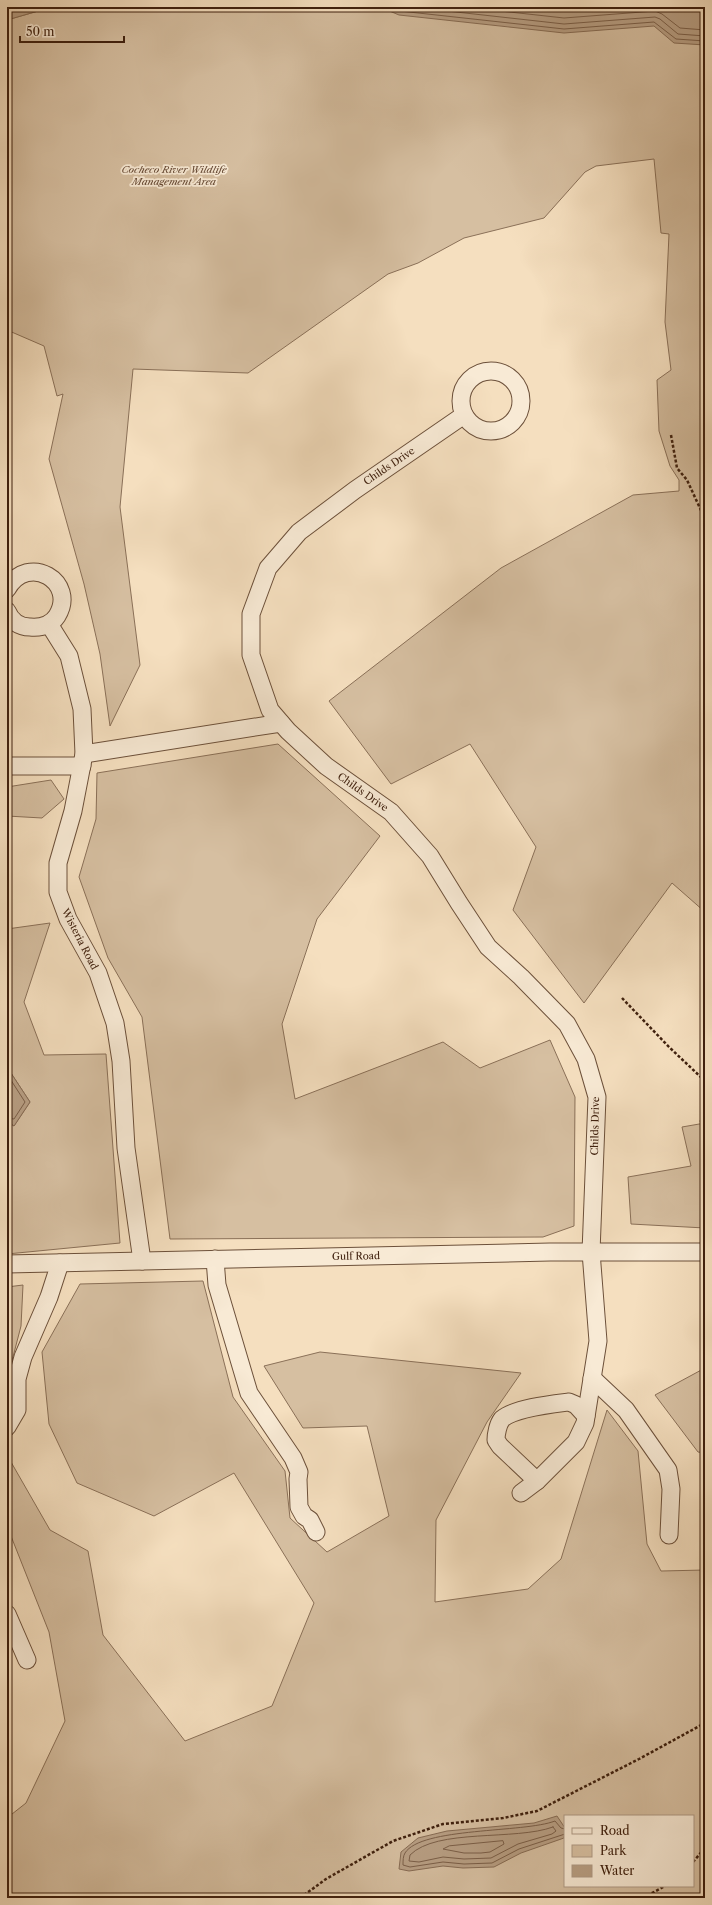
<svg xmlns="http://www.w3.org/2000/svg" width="712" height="1905" font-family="'Libre Caslon Text',serif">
	<rect width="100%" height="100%" fill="#f5dfbf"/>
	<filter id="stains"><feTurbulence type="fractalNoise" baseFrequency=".005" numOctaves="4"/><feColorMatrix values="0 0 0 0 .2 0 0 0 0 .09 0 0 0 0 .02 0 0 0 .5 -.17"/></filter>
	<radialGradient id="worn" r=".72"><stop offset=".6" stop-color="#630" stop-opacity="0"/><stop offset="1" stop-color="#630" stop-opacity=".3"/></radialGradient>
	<g fill="#d6bfa1" stroke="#8a7058" fill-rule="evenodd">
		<polygon points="52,7 380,7 388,10 641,20 705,38 705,912 672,883 584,1003 513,910 536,847 470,744 391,784 329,701 501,568 633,495 679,491 679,480 670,466 659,431 657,380 671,370 665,322 669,234 661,233 654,159 596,166 585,172 544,218 464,238 418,263 388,274 248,373 133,369 120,507 140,665 110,726 100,654 84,584 49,459 63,394 57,396 44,346 7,330 7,20"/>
		<polygon points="278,744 380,836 317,919 282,1024 295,1099 443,1042 480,1068 550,1040 575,1097 574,1226 543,1237 170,1239 142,1017 108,958 79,877 96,819 97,773"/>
		<polygon points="51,780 64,799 42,818 7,816 7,787"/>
		<polygon points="50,923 24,1002 44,1055 106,1054 120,1243 7,1254 7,1121 14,1126 30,1102 7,1067 7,929"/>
		<polygon points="705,1123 705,1228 631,1224 628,1177 691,1166 682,1127"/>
		<path d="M 203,1281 L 233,1397 L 285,1471 L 290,1518 L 327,1552 L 389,1516 L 367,1426 L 303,1428 L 264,1366 L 320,1352 L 521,1373 L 487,1422 L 436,1520 L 435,1602 L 528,1589 L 561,1559 L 607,1410 L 638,1451 L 647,1544 L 661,1571 L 705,1570 L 705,1898 L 7,1898 L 7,1818 L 26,1803 L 65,1721 L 49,1632 L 7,1526 L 7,1488 L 11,1462 L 50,1530 L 88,1551 L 103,1635 L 185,1741 L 272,1706 L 314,1603 L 234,1473 L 154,1516 L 77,1483 L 49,1424 L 42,1352 L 80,1284 ZM 565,1816 L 693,1816 L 693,1886 L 565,1886 Z"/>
		<polygon points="23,1285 21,1326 7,1380 7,1287"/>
		<polygon points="705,1368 705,1453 698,1452 655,1395"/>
	</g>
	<g fill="#b79e83" stroke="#876c54">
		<polygon points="7,7 52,7 7,20"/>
		<polygon points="380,7 705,7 705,45 674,43 654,26 564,33 399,15"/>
		<polygon points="7,1067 30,1102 14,1126 7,1121"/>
		<polygon points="557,1816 565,1828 564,1838 521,1853 494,1867 463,1868 443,1866 409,1871 399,1869 401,1852 418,1838 447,1831 534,1823"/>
	</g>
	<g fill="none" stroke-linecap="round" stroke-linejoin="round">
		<g stroke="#7b5f48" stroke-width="1">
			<polyline points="391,7 400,11 564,29 654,22 676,39 705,41"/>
			<polyline points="411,7 564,24 655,17 660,19 678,34 705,36"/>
			<polyline points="464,7 564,18 655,11 662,14 680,28 705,30"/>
			<polyline points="7,1074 25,1102 14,1119 7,1118"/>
			<path d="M 553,1827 L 556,1831 L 552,1834 L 518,1844 L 491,1858 L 464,1859 L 443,1857 L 419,1862 L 409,1861 L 410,1855 C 437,1828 515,1841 553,1827 Z"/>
			<path d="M 565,1829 L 561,1828 L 555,1821 C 524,1833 421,1827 405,1853 C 403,1856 403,1861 403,1865 L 410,1867 L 443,1862 L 464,1864 L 492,1863 L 519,1849 L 565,1834"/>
			<polygon points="503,1841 504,1844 490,1852 481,1853 464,1853 443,1849 449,1846"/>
		</g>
		<g stroke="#6c503a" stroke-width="19">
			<g id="minor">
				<circle cx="491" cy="401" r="30"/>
				<polyline points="464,415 355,490 299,532 268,568 251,614 251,655 270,710 288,731 326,766 391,812 430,856 459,903 488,947 521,977 567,1024 586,1059 597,1097 591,1252 598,1341 585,1423 576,1442 537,1481 521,1493"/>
				<path d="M 7,589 C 28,552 78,582 57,616 C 51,625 41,628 30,627 C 19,627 11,621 7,611"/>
				<polyline points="49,624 69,656 82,709 84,754 73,811 58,863 58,892 68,919 98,973 115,1023 121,1061 126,1148 142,1261"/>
				<polyline points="84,754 281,723"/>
				<polyline points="7,766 82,766"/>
				<polyline points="215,1259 217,1285 249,1393 293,1458 299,1472 298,1479 299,1507 304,1516 310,1520 316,1532"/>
				<polyline points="7,1264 550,1252 705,1252"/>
				<polyline points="592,1378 626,1410 668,1470 671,1489 669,1535"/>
				<polyline points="7,1427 17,1410 17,1379 23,1357 49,1297 60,1263"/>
				<path d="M 537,1481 L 500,1446 L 496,1440 C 496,1434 498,1424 502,1419 C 515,1408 553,1404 569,1402 L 576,1405 L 586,1416"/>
				<polyline points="7,1614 27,1660"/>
			</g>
		</g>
		<g stroke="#3f200e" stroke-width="2.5" stroke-dasharray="3 2" stroke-linecap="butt">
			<polyline points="671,435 677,468 687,480 705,519"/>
			<polyline points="622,998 669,1047 705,1081"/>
			<polyline points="700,1122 705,1120"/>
			<polyline points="693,1862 705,1848"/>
			<polyline points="300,1898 326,1879 393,1841 443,1824 503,1818 537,1811 639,1759 705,1723"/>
			<polyline points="643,1898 665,1886"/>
		</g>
		<use href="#minor" stroke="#f8ead5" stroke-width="17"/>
	</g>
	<g text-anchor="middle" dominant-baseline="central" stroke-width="3.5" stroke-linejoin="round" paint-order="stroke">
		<g font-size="10" font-style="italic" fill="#654833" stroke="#f8ead5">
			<text x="174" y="169">Cocheco River Wildlife<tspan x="174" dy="12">Management Area</tspan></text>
		</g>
		<g font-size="10" fill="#3f200e" stroke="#f8ead5">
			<text transform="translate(389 466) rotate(-34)">Childs Drive</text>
			<text transform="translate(363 792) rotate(35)">Childs Drive</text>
			<text transform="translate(80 939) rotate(63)">Wisteria Road</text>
			<text transform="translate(595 1126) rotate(-89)">Childs Drive</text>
			<text transform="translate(356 1256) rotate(-1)">Gulf Road</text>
		</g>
	</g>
	<rect width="712" height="1905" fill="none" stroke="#f5dfbf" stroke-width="24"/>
	<rect x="8" y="8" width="696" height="1889" fill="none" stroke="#3f200e" stroke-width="2"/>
	<rect x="12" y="12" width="688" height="1881" fill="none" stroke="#3f200e"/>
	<rect x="564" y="1815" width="130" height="72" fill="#f8ead5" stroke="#ae9985"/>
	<rect x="572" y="1828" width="20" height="6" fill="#f8ead5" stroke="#ae9985"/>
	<text x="600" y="1835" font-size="12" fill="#3f200e">Road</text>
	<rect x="572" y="1845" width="20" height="12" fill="#d6bfa1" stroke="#ae9985"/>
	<text x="600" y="1855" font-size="12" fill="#3f200e">Park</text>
	<rect x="572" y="1865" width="20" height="12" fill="#b79e83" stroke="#ae9985"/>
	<text x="600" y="1875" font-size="12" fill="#3f200e">Water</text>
	<path d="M20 36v6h104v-6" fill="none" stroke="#3f200e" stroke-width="2"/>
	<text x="26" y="36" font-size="12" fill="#3f200e" stroke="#f8ead5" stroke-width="3" paint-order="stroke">50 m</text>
	<rect width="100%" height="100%" filter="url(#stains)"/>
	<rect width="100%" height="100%" fill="url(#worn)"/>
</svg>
